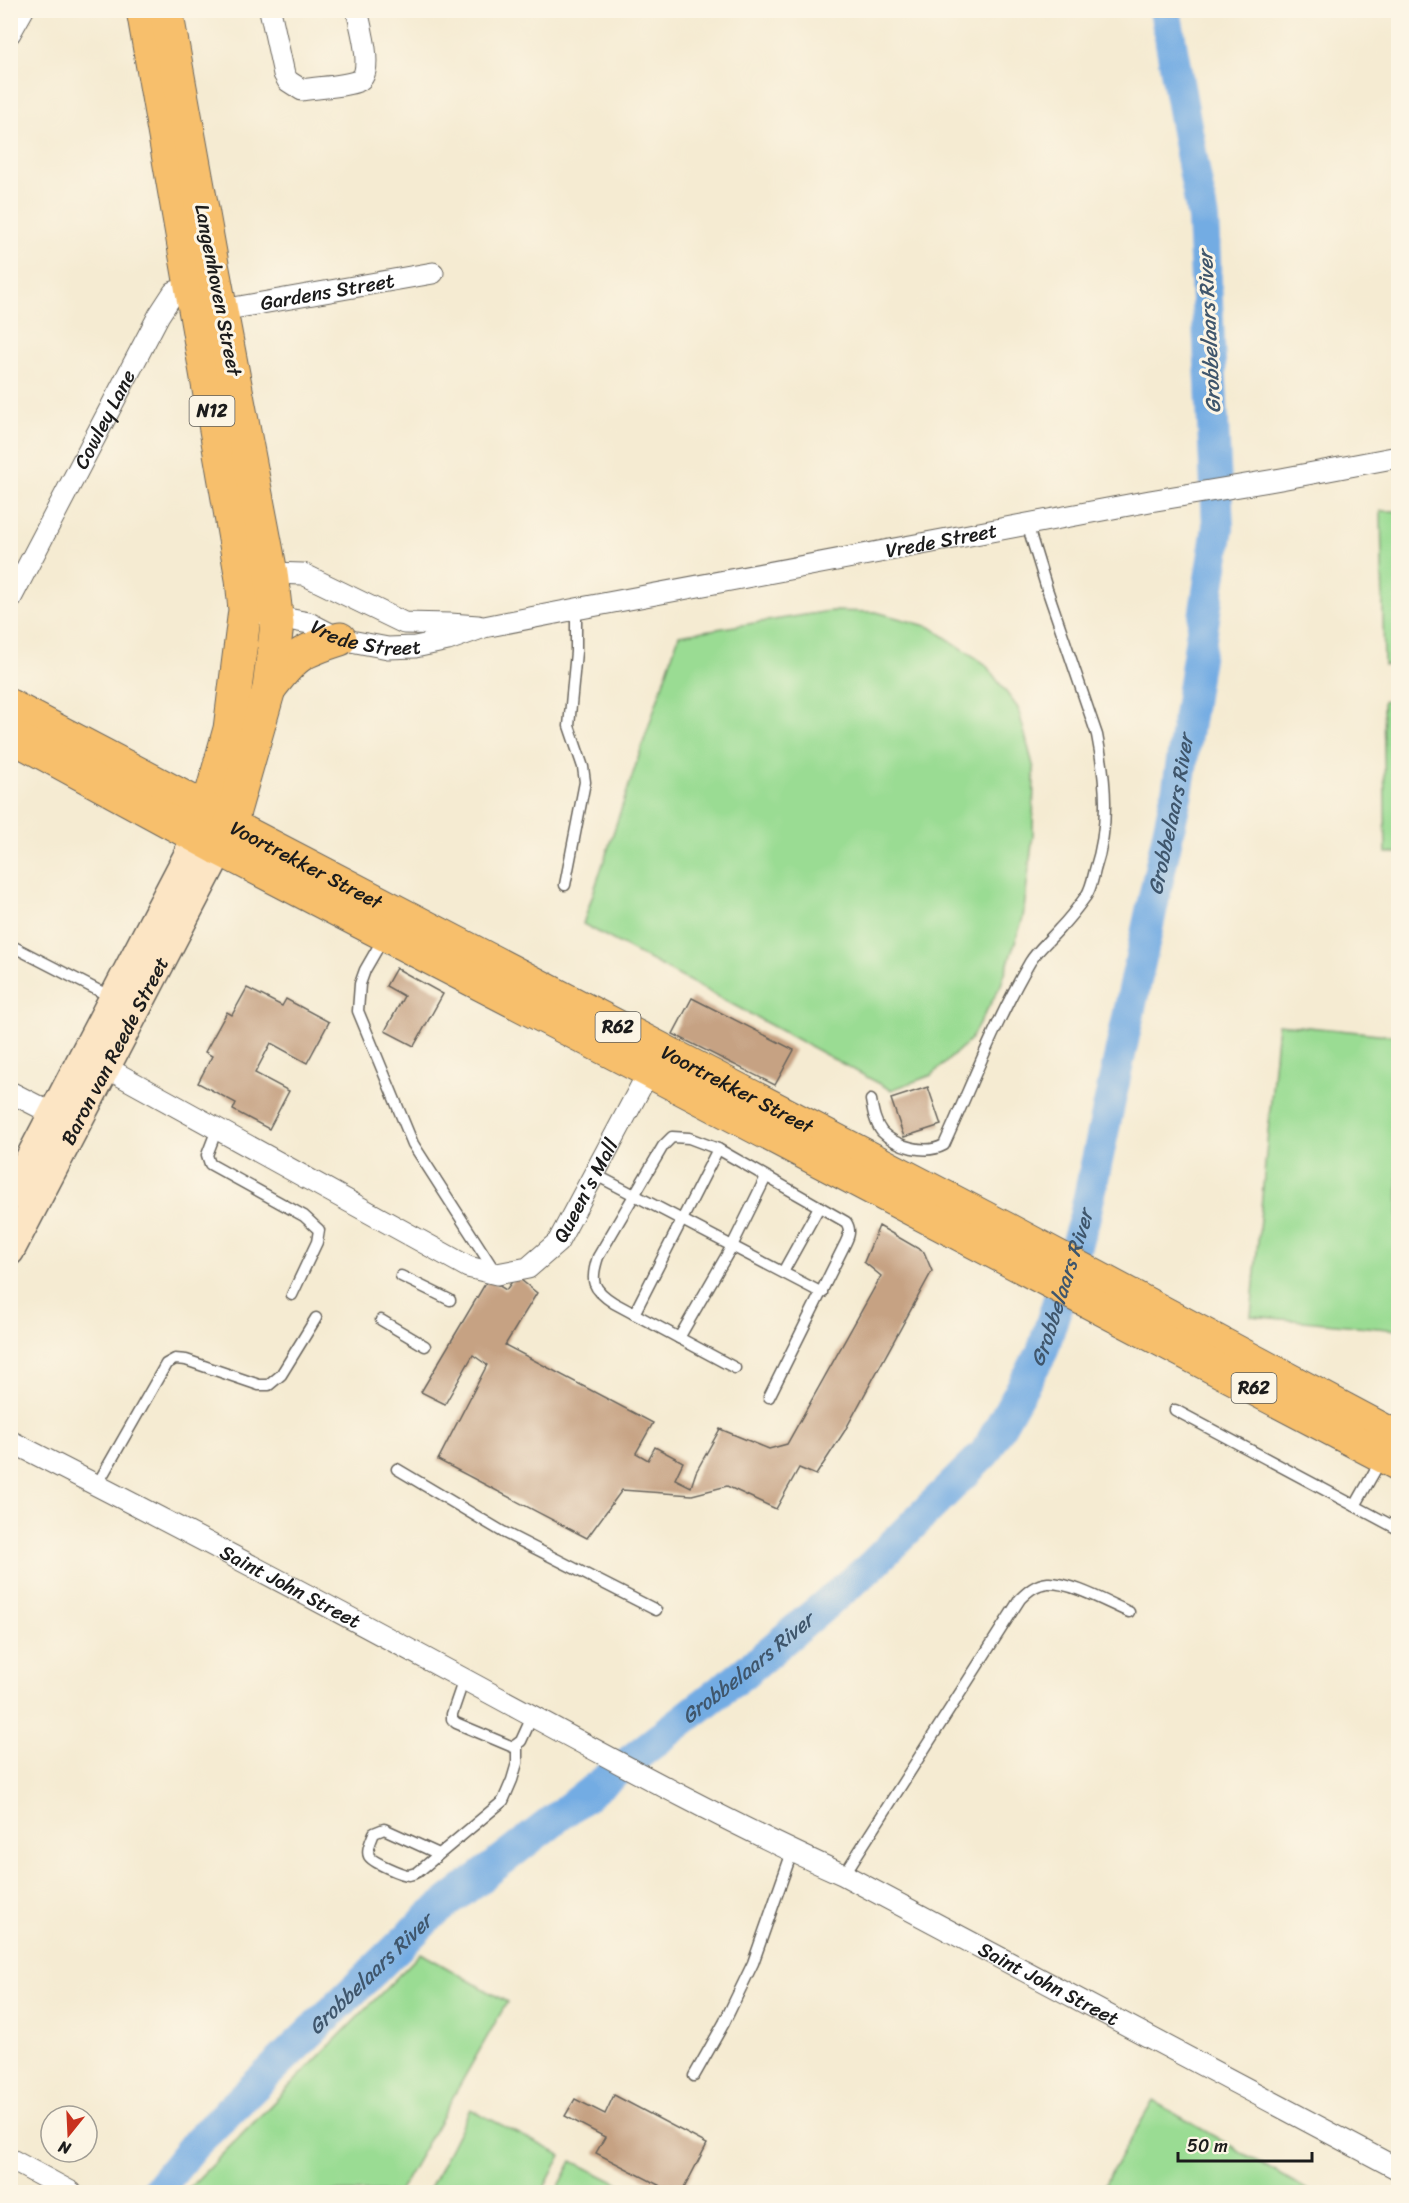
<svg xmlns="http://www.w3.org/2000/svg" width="1409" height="2203" font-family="Sriracha,sans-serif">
	<rect width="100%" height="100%" fill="#fcf5e5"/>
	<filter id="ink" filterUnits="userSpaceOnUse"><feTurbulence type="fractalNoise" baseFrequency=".0167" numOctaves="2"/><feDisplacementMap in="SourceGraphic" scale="12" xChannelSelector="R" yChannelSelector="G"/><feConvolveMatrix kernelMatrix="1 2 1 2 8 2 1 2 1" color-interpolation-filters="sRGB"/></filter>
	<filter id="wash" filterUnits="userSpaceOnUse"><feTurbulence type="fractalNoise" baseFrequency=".008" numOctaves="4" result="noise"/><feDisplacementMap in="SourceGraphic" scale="24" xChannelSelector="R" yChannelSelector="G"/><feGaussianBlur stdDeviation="1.35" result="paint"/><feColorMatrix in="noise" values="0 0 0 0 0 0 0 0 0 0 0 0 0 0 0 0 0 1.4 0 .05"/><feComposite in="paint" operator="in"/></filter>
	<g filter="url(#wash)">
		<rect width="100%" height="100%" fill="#f5ebd2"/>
		<g fill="#9adc93" stroke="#5b7c58" stroke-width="1.5">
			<polygon points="1381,511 1398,511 1398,665 1384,665"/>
			<polygon points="830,611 876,612 930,627 985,664 1018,708 1034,769 1033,835 1023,918 1001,985 970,1040 932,1075 891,1090 583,924 679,635"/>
			<polygon points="1383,701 1398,701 1398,853 1386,853"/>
			<polygon points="1278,1024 1398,1036 1398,1330 1251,1316"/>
			<polygon points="421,1953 507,2002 399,2192 185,2192"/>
			<polygon points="1153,2101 1311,2192 1100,2192"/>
			<polygon points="470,2109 561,2155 542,2192 428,2192"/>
			<polygon points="572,2161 635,2192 556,2192"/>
		</g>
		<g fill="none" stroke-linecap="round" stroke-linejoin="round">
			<path stroke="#73ace3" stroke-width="32" id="s1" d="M 156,2192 L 195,2144 L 430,1916 L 750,1668 L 869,1568 L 985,1453 L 1042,1352 L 1084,1220 L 1178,787 L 1218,527 L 1203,219 L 1165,10"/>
		</g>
		<g id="blocks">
			<g fill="#c6a283">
				<polygon points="396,968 443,994 414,1046 385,1031 404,996 386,986"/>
				<polygon points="247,988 282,1006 286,999 329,1022 307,1063 271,1043 255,1073 289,1091 269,1129 233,1110 236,1103 198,1083 212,1056 205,1052 227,1012 232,1015"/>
				<polygon points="692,998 794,1050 775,1085 673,1034"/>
				<polygon points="928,1087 941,1125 904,1137 891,1099"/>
				<polygon points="879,1226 924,1252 932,1271 844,1432 816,1475 799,1468 776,1509 727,1486 692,1495 622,1490 587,1538 438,1460 487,1365 473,1355 445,1404 421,1392 488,1279 506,1290 516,1276 537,1293 505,1345 653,1423 636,1453 648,1460 655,1447 683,1462 675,1479 691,1487 696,1472 720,1429 769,1449 787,1444 881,1276 864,1262"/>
				<polygon points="614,2095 707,2144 682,2192 672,2192 596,2153 605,2137 565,2116 575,2099 605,2114"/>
			</g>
		</g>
	</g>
	<g filter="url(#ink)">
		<use href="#blocks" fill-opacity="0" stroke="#68645c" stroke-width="1.5"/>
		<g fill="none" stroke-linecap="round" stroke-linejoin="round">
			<g stroke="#68645c" stroke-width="13">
				<g id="lane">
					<polyline points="565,885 585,782 583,767 569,726 576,652 576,609"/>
					<polyline points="384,937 365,970 360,984 358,1011 413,1144 496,1273"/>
					<polyline points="10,945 113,998"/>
					<path d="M 871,1100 C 873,1111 875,1123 882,1132 C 897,1147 926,1155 944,1145 C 972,1084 996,1020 1030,962 C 1038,949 1050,940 1060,928 C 1069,919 1078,907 1086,896 C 1091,889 1093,878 1095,870 C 1110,824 1106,781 1097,735 L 1047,589 L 1027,524"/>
					<polyline points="217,1129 207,1155 210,1164 304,1216 319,1230 317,1242 292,1295"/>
					<polyline points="594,1174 822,1293"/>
					<polyline points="783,1272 819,1207"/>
					<polyline points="401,1276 450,1300"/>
					<polyline points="634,1314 718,1149"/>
					<polyline points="381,1320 425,1346"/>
					<polyline points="679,1338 732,1246 766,1177"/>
					<path d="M 735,1368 L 614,1303 C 592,1289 590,1281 598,1257 L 663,1146 L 672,1137 L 689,1138 L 718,1149 L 846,1222 C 852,1231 848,1238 844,1246 L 769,1397"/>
					<polyline points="1175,1410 1355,1506 1381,1460"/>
					<polyline points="397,1469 503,1532 656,1610"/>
					<polyline points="97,1485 166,1364 175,1359 186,1360 259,1385 269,1385 281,1375 316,1318"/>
					<polyline points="1355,1506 1398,1529"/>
					<polyline points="464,1679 452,1714 452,1719 456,1723 513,1747 521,1741 532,1717"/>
					<path d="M 439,1854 L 384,1829 L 374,1833 C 372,1839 366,1850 369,1856 C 372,1862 402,1875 409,1875 C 409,1875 418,1873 418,1872 L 503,1801 L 512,1780 L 517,1763 L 517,1745"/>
					<path d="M 844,1875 L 1020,1599 C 1028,1591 1036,1584 1048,1583 C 1071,1582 1108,1603 1129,1612"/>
					<polyline points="694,2076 724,2023 753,1963 792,1852"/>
				</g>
			</g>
			<g stroke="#68645c" stroke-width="23">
				<g id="street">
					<path d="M 270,10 L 284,74 L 288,81 L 302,90 C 318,87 343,87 358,81 C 375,74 360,25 357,10"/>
					<polyline points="10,33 23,10"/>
					<polyline points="260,575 271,573 303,574 404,623 450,624 478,626"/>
					<path id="s2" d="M 10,600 L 159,315 L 174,292 L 190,287 L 206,306 L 222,310 L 433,273"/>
					<path id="s3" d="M 266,615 L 309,623 L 340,639 L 388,648 L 415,647 L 448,640 L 484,627 L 576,609 L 1150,501 L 1281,479 L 1398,457"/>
					<path id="s4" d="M 105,1067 L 468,1267 L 497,1274 L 528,1268 L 558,1242 L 654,1062"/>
					<polyline points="10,1092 53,1114"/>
					<path id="s5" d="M 10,1441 C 162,1518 312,1597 462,1678 C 588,1746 713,1816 844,1875 L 1398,2169"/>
					<polyline points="10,2159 71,2192"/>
				</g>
			</g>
			<g stroke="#68645c" stroke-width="31">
				<g id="secondary">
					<polyline points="10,1196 188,855 195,834"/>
					<path id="s6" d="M 10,1251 L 220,849"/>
				</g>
			</g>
			<g stroke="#68645c" stroke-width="35">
				<g id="primary">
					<path id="s7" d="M 230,825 L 1006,1229 L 1398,1438"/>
					<polyline points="220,849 649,1071 1398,1464"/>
				</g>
			</g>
			<g stroke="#68645c" stroke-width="35">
				<g id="highway">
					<polyline points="143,10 242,579 245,610 230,729 213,790 195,834"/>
					<path d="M 269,689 C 295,655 299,652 340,639"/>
					<polyline points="10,706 206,809 224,820"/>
					<polyline points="10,735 220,849 230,825 269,689 277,624 271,573 212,264 166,10"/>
				</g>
			</g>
			<use href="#lane" stroke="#fff" stroke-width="10"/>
			<use href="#street" stroke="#fff" stroke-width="21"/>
			<use href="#secondary" stroke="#fce5c4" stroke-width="28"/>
			<use href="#primary" stroke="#f7bf6c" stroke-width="33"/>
			<use href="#highway" stroke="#f7bf6c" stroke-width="33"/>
		</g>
	</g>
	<g text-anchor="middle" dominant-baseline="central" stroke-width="6" stroke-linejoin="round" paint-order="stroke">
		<g fill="#fcf5e5" stroke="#5f5d58" stroke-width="1.5">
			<rect x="189.5" y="396" width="45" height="30" rx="4.5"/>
			<rect x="595.5" y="1012" width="45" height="30" rx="4.5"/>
			<rect x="1231.5" y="1373" width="45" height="30" rx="4.5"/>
		</g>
		<g font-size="18" font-weight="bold" fill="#1c1c1c">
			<text x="212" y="411">N12</text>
			<text x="618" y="1027">R62</text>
			<text x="1254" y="1388">R62</text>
		</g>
		<g font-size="20" fill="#1c1c1c" stroke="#fcf5e5">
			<text transform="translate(218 290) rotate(79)">Langenhoven Street</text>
			<text stroke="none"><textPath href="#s2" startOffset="514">Gardens Street</textPath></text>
			<text stroke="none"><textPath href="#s2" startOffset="204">Cowley Lane</textPath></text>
			<text stroke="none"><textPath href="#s3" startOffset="692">Vrede Street</textPath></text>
			<text stroke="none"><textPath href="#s3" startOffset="104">Vrede Street</textPath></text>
			<text stroke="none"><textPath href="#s7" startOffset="86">Voortrekker Street</textPath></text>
			<text stroke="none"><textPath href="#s6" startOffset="226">Baron van Reede Street</textPath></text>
			<text stroke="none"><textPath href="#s7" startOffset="572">Voortrekker Street</textPath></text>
			<text stroke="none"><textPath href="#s4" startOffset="574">Queen's Mall</textPath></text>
			<text stroke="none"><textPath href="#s5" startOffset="316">Saint John Street</textPath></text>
			<text stroke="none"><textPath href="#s5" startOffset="1172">Saint John Street</textPath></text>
		</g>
		<g font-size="21" font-style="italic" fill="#3f566c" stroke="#fcf5e5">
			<text transform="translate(1209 332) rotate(-93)">Grobbelaars River</text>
			<text stroke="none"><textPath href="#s1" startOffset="1782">Grobbelaars River</textPath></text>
			<text stroke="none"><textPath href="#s1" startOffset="1296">Grobbelaars River</textPath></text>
			<text stroke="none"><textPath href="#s1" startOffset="792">Grobbelaars River</textPath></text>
			<text stroke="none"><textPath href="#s1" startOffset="306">Grobbelaars River</textPath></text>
		</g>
	</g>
	<rect width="1409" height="2203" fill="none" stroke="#fcf5e5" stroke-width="36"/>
	<g transform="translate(69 2134) rotate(198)"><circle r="28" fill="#fcf5e5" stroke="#a29e95" stroke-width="1.5"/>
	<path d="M0-4.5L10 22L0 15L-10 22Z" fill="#c8321e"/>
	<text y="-9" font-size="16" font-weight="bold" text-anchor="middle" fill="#1c1c1c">N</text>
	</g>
	<path d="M1178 2152v9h134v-9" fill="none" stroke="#1c1c1c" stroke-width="3"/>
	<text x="1187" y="2152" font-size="18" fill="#1c1c1c" stroke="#fcf5e5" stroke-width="4.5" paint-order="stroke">50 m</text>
</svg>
